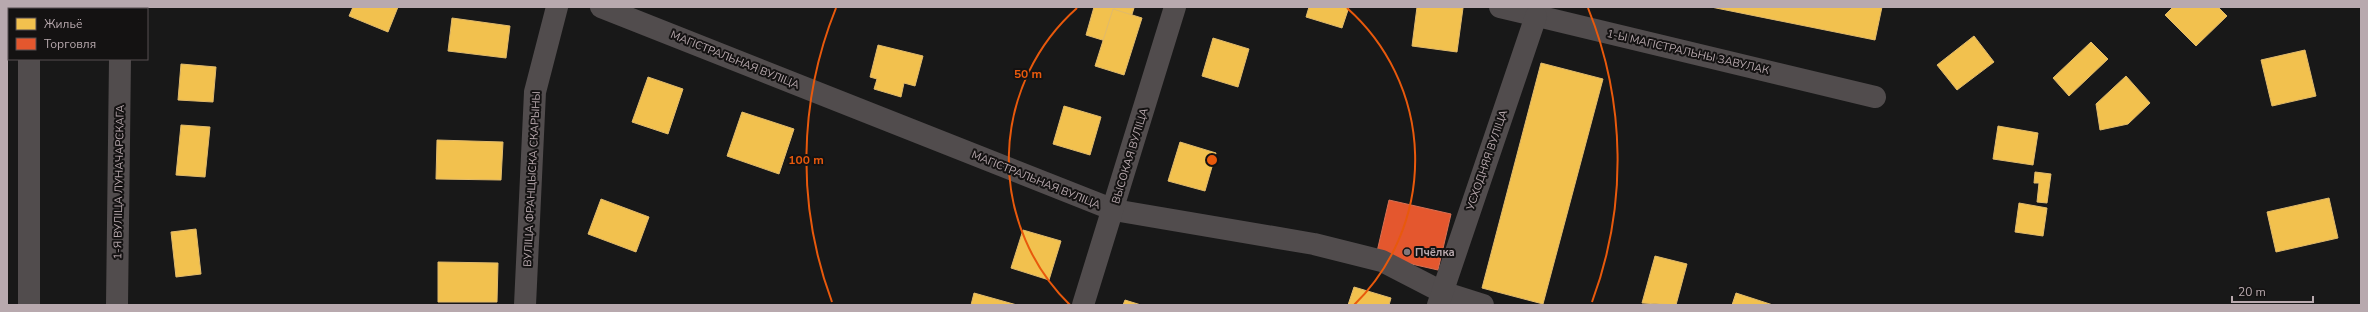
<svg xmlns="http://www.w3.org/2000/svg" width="2368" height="312" font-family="'Nunito Sans',sans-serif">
<rect width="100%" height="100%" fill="#181818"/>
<g fill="#f2c14e" stroke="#e1ba6b">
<polygon points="353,7 398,7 388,32 349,16"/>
<polygon points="1094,7 1134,8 1122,46 1086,35"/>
<polygon points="1309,7 1349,7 1342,28 1306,17"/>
<polygon points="1417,7 1463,8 1457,52 1412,46"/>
<polygon points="1711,7 1882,7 1875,40"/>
<polygon points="2173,7 2218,7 2227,16 2196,46 2165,15"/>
<polygon points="1113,9 1142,18 1124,75 1095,66"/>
<polygon points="452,18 510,26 506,58 448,51"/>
<polygon points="1974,36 1994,62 1957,90 1937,65"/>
<polygon points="1213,38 1249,49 1238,87 1202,76"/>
<polygon points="2091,42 2108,59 2069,96 2053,78"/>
<polygon points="878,45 923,56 915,86 904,83 901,97 874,89 877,79 870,77"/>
<polygon points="2305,50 2316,96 2272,106 2261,60"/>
<polygon points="1541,63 1603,79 1543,304 1482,288"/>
<polygon points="181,64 216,67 213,102 178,100"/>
<polygon points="2126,76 2150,103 2128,124 2100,130 2096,104"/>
<polygon points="648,77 683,89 668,134 632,122"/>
<polygon points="1064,106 1101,117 1090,155 1053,144"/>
<polygon points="742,112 794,129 779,174 727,156"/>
<polygon points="181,125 210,127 205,177 176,175"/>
<polygon points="1998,126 2038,133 2033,165 1993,159"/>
<polygon points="437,140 503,142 501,180 436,179"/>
<polygon points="1180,142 1216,153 1205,191 1168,181"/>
<polygon points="2035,172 2051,174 2047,203 2037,202 2039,183 2034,183"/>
<polygon points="2329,198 2338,238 2276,252 2267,212"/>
<polygon points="601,199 649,217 636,252 588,234"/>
<polygon points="2019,203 2047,208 2043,236 2015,232"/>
<polygon points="196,229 201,274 176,277 171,232"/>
<polygon points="1023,230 1061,241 1049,280 1011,268"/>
<polygon points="1655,256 1687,264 1676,305 1642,303"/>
<polygon points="438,262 498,263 497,302 438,302"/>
<polygon points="1354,287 1391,298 1389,305 1348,305"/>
<polygon points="974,293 1017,305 971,305"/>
<polygon points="1736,293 1773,305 1732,305"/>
<polygon points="1125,300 1141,305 1123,305"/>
</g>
<polygon fill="#e4572e" stroke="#d77054" points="1389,200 1451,214 1438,270 1376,256"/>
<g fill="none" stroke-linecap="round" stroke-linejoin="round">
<g stroke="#514c4d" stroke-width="22">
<polyline points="601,7 1114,210 1314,244 1382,261 1442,292 1483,305"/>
<polyline points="1500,7 1875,97"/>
<polyline points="120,9 120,7"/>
<polyline points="117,305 120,59"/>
<polyline points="525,305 535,92 557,7"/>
<polyline points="1083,305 1175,7"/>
<polyline points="1438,305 1536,16"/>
</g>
<g stroke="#514c4d" stroke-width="22">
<polyline points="29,9 29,7"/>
<polyline points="29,305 29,59"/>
</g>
</g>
<g fill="none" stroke="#e8590c" stroke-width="2">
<path d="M1070 305A203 203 0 0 1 1077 8M1347 8A203 203 0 0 1 1354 305"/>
<path d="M832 302A406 406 0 0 1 836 8M1588 8A406 406 0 0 1 1592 302"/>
</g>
<circle fill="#80767a" stroke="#141212" stroke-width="1.5" cx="1407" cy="252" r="4"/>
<g text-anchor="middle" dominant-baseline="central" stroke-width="4" stroke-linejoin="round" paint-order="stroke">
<g font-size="11" fill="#b8a9ae" stroke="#141212">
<text transform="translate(1688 52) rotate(13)">1-Ы МАГІСТРАЛЬНЫ ЗАВУЛАК</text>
<text transform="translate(735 60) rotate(22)">МАГІСТРАЛЬНАЯ ВУЛІЦА</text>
<text transform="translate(1130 156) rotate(-73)">ВЫСОКАЯ ВУЛІЦА</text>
<text transform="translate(1487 160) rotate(-71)">УСХОДНЯЯ ВУЛІЦА</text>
<text transform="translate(532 179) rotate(-87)">ВУЛІЦА ФРАНЦЫСКА СКАРЫНЫ</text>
<text transform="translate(1036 180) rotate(22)">МАГІСТРАЛЬНАЯ ВУЛІЦА</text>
<text transform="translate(119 182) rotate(-89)">1-Я ВУЛІЦА ЛУНАЧАРСКАГА</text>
</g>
<g font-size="11" font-weight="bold" fill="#b8a9ae" stroke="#141212" text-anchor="start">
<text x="1415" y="252">Пчёлка</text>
</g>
</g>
<circle cx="1212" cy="160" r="6" fill="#e8590c" stroke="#141212" stroke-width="2"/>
<g font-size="12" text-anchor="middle" font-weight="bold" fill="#e8590c" stroke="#141212" stroke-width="4" stroke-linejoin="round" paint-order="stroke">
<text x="1028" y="78">50 m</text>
<text x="806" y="164">100 m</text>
</g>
<rect width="2368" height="312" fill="none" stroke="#b8a9ae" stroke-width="16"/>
<rect x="8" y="8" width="140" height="52" fill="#141212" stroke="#564e50"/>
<rect x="16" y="18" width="20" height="12" fill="#f2c14e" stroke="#564e50"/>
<text x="44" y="28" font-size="12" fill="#b8a9ae">Жильё</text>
<rect x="16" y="38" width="20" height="12" fill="#e4572e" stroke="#564e50"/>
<text x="44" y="48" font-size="12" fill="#b8a9ae">Торговля</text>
<path d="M2232 296v6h81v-6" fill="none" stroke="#b8a9ae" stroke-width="2"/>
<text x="2238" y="296" font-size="12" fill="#b8a9ae" stroke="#141212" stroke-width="3" paint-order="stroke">20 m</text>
</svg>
